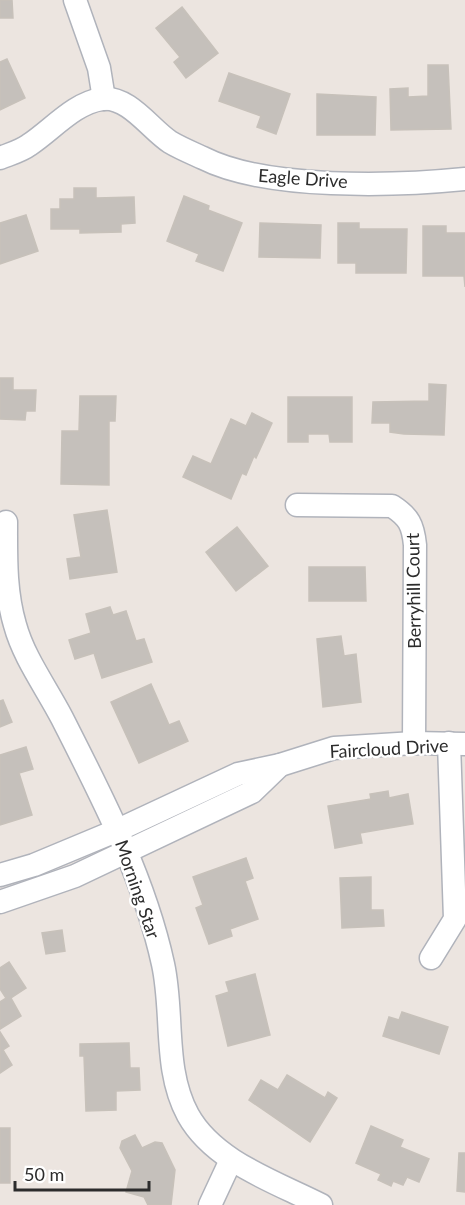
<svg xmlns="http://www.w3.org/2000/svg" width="465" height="1205" font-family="Lato,sans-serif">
<rect width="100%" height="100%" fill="#ece5e0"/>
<g fill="#c5c0bb" stroke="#c7c1ba" stroke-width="1.5">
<polygon points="0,0 12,0 13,18 0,18"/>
<polygon points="182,7 218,53 186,78 174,62 180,57 156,28"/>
<polygon points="7,59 25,98 0,110 0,62"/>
<polygon points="428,65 448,65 451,129 391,130 390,89 408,88 408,97 428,96"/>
<polygon points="229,73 290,94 276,134 257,127 261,116 219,101"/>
<polygon points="317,94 376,97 375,135 317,135"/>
<polygon points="74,188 96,188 96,198 134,197 135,223 121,224 121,232 80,233 80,229 51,229 51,209 60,209 60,199 74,199"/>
<polygon points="184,196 209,206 208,210 242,223 223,271 196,261 199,254 167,241"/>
<polygon points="26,215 38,251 0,264 0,223"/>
<polygon points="260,223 321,225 320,258 259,257"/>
<polygon points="338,223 359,223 359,229 407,229 406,273 356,273 356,263 338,263"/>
<polygon points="423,226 446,226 446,233 465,233 465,287 464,276 423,276"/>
<polygon points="0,378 13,378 13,390 36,390 35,411 26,411 25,420 0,419"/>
<polygon points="429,384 446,385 444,435 404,434 390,432 390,423 372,423 373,402 429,401"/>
<polygon points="80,396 116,396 115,421 109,421 109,485 61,484 62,431 79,431"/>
<polygon points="288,397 352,397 352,442 330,442 329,434 308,434 308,442 288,442"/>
<polygon points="252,413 272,423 256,458 254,456 246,475 242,473 231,499 183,477 193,456 211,464 231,419 246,426"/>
<polygon points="107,510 117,572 70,579 67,559 81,557 74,515"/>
<polygon points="237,527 268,566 236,591 206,552"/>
<polygon points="309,567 365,567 366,601 309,601"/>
<polygon points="110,607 113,615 126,611 136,641 144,639 152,662 102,678 94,653 75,659 69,640 91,633 86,614"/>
<polygon points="341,636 344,656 356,654 361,702 323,707 317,639"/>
<polygon points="151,684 169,725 179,721 188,741 139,763 111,702"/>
<polygon points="3,700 12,722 0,727 0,701"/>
<polygon points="26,747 33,769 19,773 32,815 0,825 0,755"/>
<polygon points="388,791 389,798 408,794 413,824 360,833 362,843 335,848 328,806 371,799 370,794"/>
<polygon points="246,858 253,878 245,881 258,919 230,929 232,936 209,944 196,908 203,905 193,877"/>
<polygon points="371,877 371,910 383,910 384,926 342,928 340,878"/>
<polygon points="62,930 65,951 46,954 42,933"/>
<polygon points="9,962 26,988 11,998 21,1016 0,1029 0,1002 6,998 0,989 0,968"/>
<polygon points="255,974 270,1035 228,1046 216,996 229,992 226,982"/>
<polygon points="402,1012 448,1027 439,1054 383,1036 389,1017 399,1020"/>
<polygon points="0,1032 9,1046 3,1050 12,1065 0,1073"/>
<polygon points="129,1043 130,1068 139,1068 140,1090 116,1091 116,1110 86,1111 84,1056 80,1056 80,1044"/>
<polygon points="287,1075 325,1098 328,1092 337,1098 310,1142 249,1100 261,1080 278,1090"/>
<polygon points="371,1126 403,1140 400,1147 429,1159 419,1182 407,1177 403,1185 393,1181 391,1186 378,1180 381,1174 356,1163"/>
<rect x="0" y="1128" width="10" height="55"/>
<polygon points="135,1135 142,1148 155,1142 162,1143 175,1170 171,1205 148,1205 144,1197 126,1192 132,1171 120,1148 122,1141"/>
<polygon points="459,1153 465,1153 465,1192 457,1191"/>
</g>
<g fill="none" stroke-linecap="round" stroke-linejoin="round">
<g stroke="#b0b3bb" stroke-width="25">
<g id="minor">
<polyline points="75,0 99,68 104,99"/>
<path d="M0 158C10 154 21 151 29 145 52 130 74 103 102 99 129 96 150 129 170 142 180 148 192 153 203 158 266 190 395 186 465 179"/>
<path d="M297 505 392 506C409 517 413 525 415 545L414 743"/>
<path d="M6 522C6 557 5 591 15 625 24 658 46 687 62 718 102 797 144 877 163 964 174 1014 163 1069 188 1115 214 1162 276 1182 321 1205"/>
<polyline points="0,875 34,865 118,830 238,774 280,765 334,748 414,743 465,744"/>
<polyline points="0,902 75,876 252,792 280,765"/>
<polyline points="431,958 455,919 449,743"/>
<polyline points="210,1205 231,1160"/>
</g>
</g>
<use href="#minor" stroke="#fff" stroke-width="22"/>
</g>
<g text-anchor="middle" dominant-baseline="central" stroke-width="5" stroke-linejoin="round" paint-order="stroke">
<g font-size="18" fill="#2c2c2c" stroke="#fff">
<text transform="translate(303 178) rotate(4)">Eagle Drive</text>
<text transform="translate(413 591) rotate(-91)">Berryhill Court</text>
<text transform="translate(389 748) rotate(-3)">Faircloud Drive</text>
<text transform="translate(138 889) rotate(71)">Morning Star</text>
</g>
</g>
<path d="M15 1181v9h134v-9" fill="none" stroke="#2c2c2c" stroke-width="3"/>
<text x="24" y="1181" font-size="18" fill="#2c2c2c" stroke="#ffffff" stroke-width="4.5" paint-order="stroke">50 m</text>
</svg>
